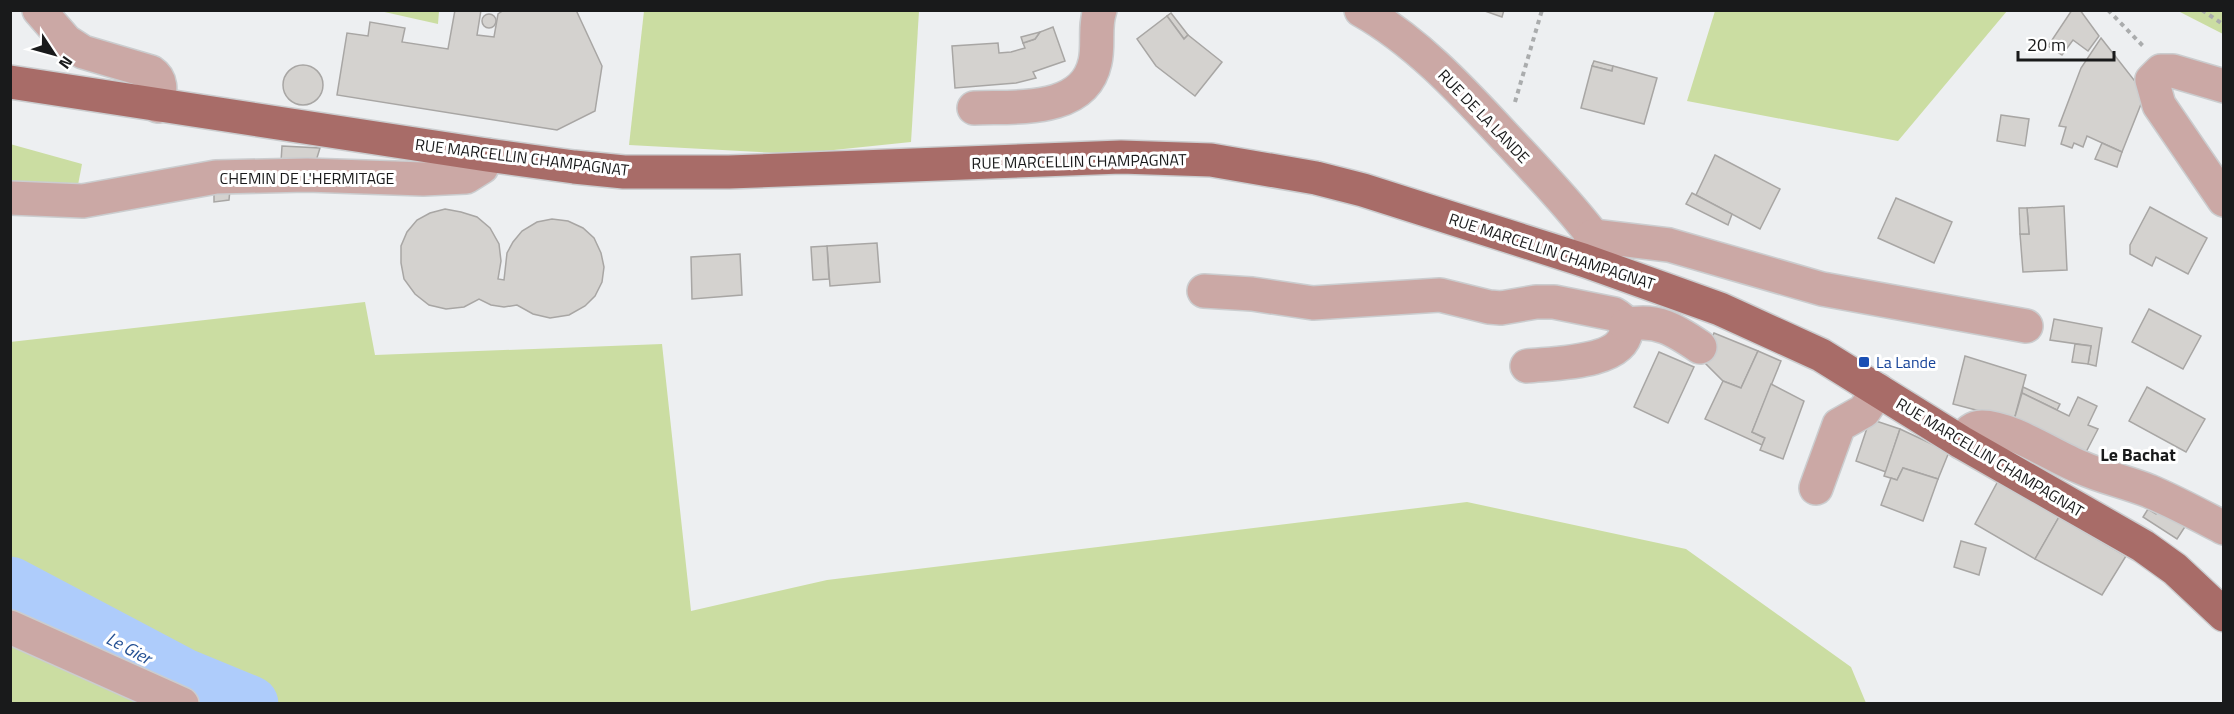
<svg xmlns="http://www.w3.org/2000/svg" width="2234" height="714" font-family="'Titillium Web',sans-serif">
<rect width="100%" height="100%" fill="#edeff1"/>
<g fill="#cbdda2">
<polygon points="380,11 439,10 439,11 438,24"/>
<polygon points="644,11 919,11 911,142 795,154 629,145"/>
<polygon points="1715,11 1715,10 2007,11 1898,141 1687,101"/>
<polygon points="2178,11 2223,11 2223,34"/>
<polygon points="10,144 82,164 78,185 11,198"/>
<polygon points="365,302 375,355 662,344 691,611 827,580 1467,502 1686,549 1851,667 1866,703 11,703 10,342"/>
</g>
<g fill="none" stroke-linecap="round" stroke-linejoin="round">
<polyline stroke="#aeccfb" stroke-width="57" points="10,585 182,676 250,704"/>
</g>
<g fill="#d4d2cf" stroke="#a8a6a4" stroke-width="1.5">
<polygon points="455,10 481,10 477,35 494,37 498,14 504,10 576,10 602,66 595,111 557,130 337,95 347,33 368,36 370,22 405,28 402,42 448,49"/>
<polygon points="1482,10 1504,10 1502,17"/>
<polygon points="2072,10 2080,10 2099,36 2088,51 2073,40 2062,55 2048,46"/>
<polygon points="1171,13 1188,35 1184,39 1167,16"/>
<circle cx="489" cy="21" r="7"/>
<polygon points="1167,16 1184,39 1188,35 1222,62 1195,96 1156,66 1137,39"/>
<polygon points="1053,27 1065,61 1033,72 1036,78 1016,83 955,88 952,46 998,43 999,53 1011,52 1025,48 1023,43 1035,39 1040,32"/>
<polygon points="1040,32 1035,39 1023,43 1021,37"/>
<polygon points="2101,38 2145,94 2122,152 2087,136 2083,147 2074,143 2072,148 2061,144 2066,127 2059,126 2081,68"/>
<polygon points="1594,61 1613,66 1612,71 1592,66"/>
<circle cx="303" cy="85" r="20"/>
<polygon points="1592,66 1612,71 1613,66 1657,78 1644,124 1581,108"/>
<polygon points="2001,115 2029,119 2025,146 1997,141"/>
<polygon points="2102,143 2122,152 2117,167 2095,159"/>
<polygon points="282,146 320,148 316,161 281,162"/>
<polygon points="1715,155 1780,189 1760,229 1696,195"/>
<polygon points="214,189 230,189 229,200 214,202"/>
<polygon points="1692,193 1732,214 1728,225 1686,204"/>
<polygon points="1896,198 1952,222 1934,263 1878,238"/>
<polygon points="2064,206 2067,270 2023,272 2020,234 2029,234 2027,208"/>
<polygon points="2150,207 2207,238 2188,274 2156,257 2152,266 2130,254 2130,245"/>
<polygon points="2019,208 2027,208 2029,234 2020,234"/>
<polygon points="445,209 461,212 477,217 490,228 499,244 501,261 498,279 504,280 507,253 513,242 522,231 537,222 552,219 568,221 583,228 594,238 601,253 604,267 602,282 595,296 585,306 569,315 550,318 533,314 517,305 504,307 491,305 479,299 464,307 446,309 429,305 415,294 404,279 401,263 401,246 407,232 417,220 430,213"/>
<polygon points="877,243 880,282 830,286 827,246"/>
<polygon points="827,246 829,279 813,280 811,247"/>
<polygon points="740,254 742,295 692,299 691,257"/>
<polygon points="2149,309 2201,336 2183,369 2132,342"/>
<polygon points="2054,319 2102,328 2096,366 2088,364 2091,346 2050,340"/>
<polygon points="1714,333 1758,351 1741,388 1723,381 1702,360"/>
<polygon points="2075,344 2091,346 2088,364 2072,362"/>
<polygon points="1758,351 1781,361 1752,432 1765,438 1762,445 1705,419 1723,381 1741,388"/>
<polygon points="1659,352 1694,367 1668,423 1634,407"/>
<polygon points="1965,356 2026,375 2014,420 1953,404"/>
<polygon points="1771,384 1804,401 1783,459 1760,450 1765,438 1752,432"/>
<polygon points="2023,387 2060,404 2057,410 2022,393"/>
<polygon points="2147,387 2205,419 2186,452 2129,421"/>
<polygon points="2022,393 2069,416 2078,397 2097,406 2088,425 2098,429 2084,456 2014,420"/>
<polygon points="1870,419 1900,429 1886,472 1856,461"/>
<polygon points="1900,429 1949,452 1938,479 1903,468 1897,480 1884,476"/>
<polygon points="1903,468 1938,479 1923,521 1881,505 1891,478 1897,480"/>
<polygon points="1998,481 2059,517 2035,559 1975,524"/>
<polygon points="2162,505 2190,519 2177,539 2143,517 2148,509 2156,514"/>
<polygon points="2059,517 2126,556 2102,595 2035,559"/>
<polygon points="1961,541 1986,548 1979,575 1954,567"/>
</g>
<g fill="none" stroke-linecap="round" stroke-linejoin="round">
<g stroke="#cbcdcf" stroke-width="36">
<g id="minor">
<path d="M39 10 66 41 83 52 151 72C163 80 160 92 158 106"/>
<path d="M1361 10C1418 42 1464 93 1508 140 1537 171 1567 202 1593 236"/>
<polyline points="2224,86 2173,71 2161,71 2152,80 2159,105 2224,200"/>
<path d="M974 108C1015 106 1084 114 1095 62 1099 45 1094 26 1100 10"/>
<polyline points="10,198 83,201 216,177 307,175 423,179 466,177 482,167 487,155"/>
<polyline points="1583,260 1593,236 1669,245 1822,289 2026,326"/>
<path d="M1204 291 1252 294 1313 303 1440 295 1489 307 1501 308 1536 302H1554L1614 314C1621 318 1628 323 1626 332 1621 364 1552 363 1527 366"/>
<path d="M1626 325C1657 318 1675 330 1700 347"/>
<path d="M1961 442C1967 435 1971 427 1982 427 2010 427 2053 456 2080 467 2102 477 2126 482 2149 491 2175 502 2199 515 2224 528"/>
<polyline points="1816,488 1839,425 1864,411 1878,390"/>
<polyline points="10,627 182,704"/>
</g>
</g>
<g stroke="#cbcdcf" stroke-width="36">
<polyline id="major" points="10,82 487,155 574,167 624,172 729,172 1121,157 1211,160 1316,178 1363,190 1583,260 1720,309 1821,355 1961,442 2143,546 2175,569 2224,615"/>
</g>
<g stroke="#aaacad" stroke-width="4" stroke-dasharray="4.5 4.5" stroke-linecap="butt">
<polyline points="2108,10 2143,46"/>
<polyline points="2202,10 2224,25"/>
<polyline points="1515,102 1542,10"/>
</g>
<use href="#minor" stroke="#cba8a5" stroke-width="33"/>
<use href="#major" stroke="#a86c68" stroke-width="33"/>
</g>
<rect fill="#1a4fb4" stroke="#fff" stroke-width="2" x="1858" y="356" width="12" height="12" rx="3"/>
<g text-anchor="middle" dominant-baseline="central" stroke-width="6" stroke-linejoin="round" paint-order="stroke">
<g font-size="16" fill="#191a1b" stroke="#fff">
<text transform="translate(1484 116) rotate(46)">RUE DE LA LANDE</text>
<text transform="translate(522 157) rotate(7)">RUE MARCELLIN CHAMPAGNAT</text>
<text transform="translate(1079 161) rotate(-1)">RUE MARCELLIN CHAMPAGNAT</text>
<text x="307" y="178">CHEMIN DE L'HERMITAGE</text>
<text transform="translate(1552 251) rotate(18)">RUE MARCELLIN CHAMPAGNAT</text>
<text transform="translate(1990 457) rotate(31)">RUE MARCELLIN CHAMPAGNAT</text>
</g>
<g font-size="16" fill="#164399" stroke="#fff" text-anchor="start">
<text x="1876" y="362">La Lande</text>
</g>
<g font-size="18" font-weight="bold" fill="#191a1b" stroke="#fff">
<text x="2138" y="454">Le Bachat</text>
</g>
<g font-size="18" font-style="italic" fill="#245093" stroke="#fff">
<text transform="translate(129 648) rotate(28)">Le Gier</text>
</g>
</g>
<rect width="2234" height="714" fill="none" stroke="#191a1b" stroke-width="24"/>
<g transform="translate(54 54) rotate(126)" stroke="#ffffff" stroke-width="4.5" paint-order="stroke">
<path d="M0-4.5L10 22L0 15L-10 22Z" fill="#191a1b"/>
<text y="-9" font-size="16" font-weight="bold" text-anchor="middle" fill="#191a1b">N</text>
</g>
<path d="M2018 51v9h96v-9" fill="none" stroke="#191a1b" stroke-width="3"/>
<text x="2027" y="51" font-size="18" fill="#191a1b" stroke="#ffffff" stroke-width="4.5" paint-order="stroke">20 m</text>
</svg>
